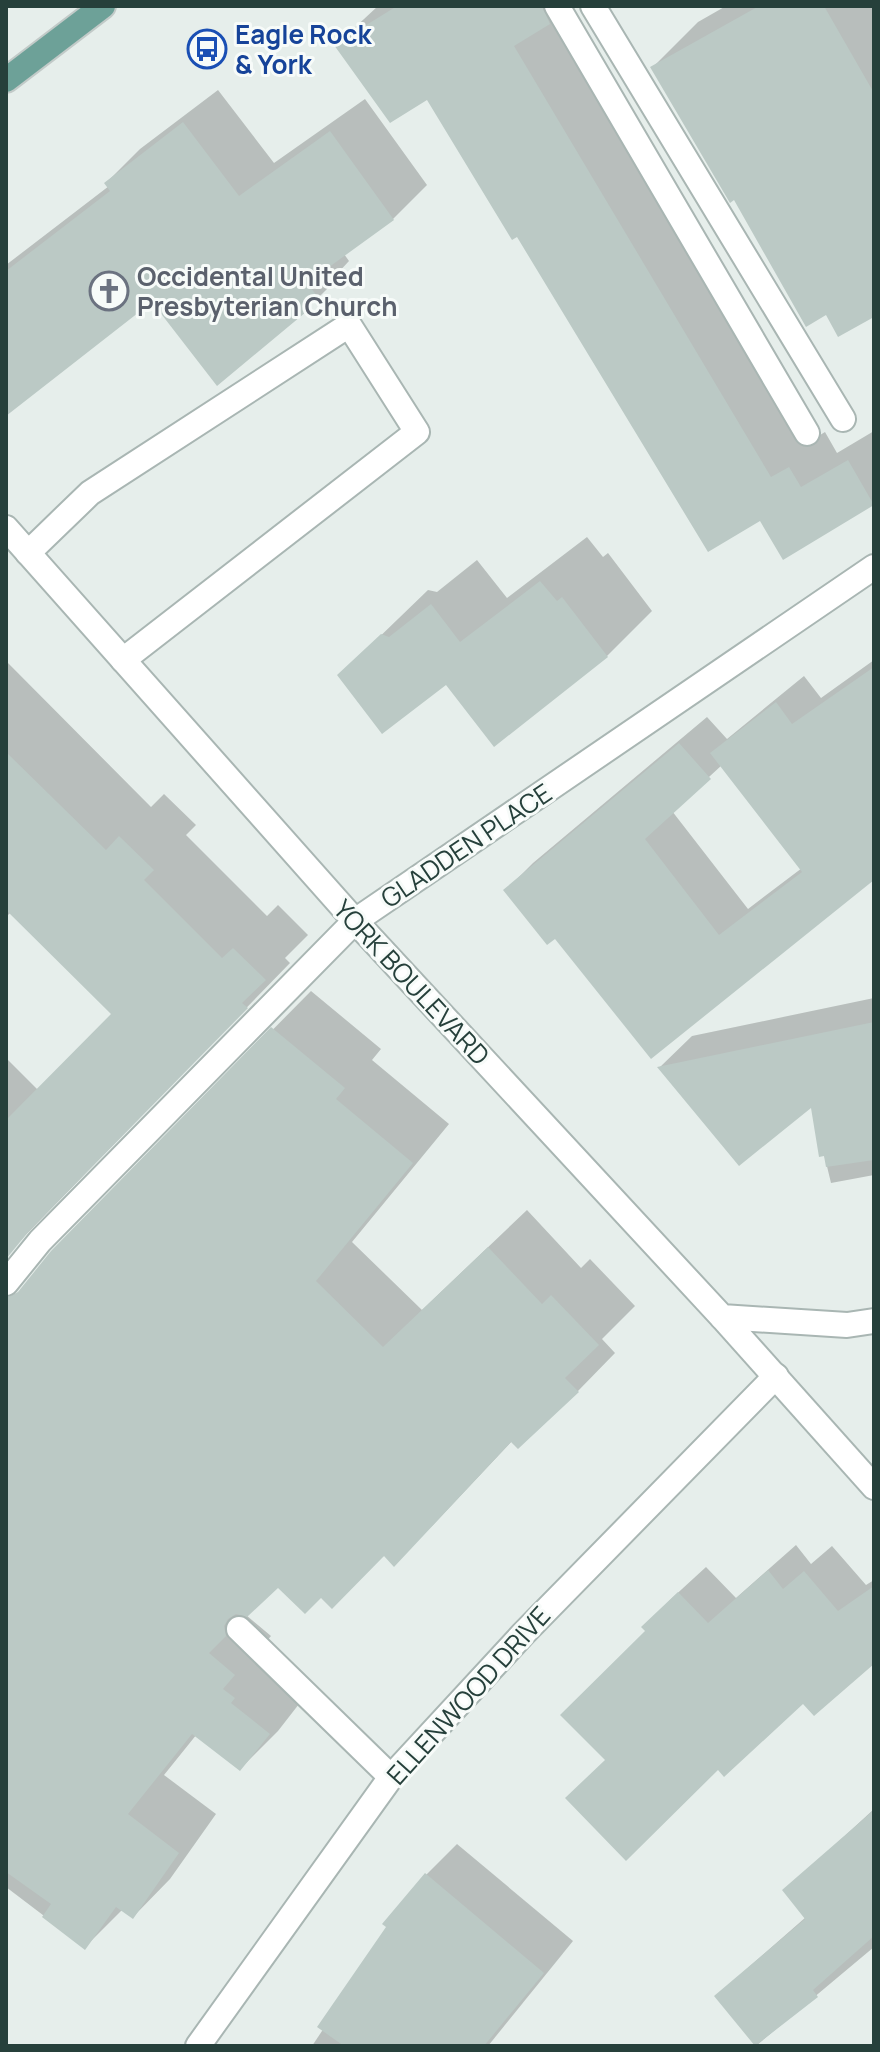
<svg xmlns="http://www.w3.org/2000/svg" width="880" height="2052" font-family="Manrope,sans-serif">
<rect width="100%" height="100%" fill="#e6eeeb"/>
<g fill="#0003" fill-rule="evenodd">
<polygon points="378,6 564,6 807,443 825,432 837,453 874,431 873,504 761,519 518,234 427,97 336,45"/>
<polygon points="726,6 874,6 874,315 827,313 734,198 653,67 698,22"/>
<polygon points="218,90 274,163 365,99 427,185 393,219 344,254 349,261 337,274 339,277 305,311 217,383 152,300 6,391 6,265 109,186 106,183 140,149"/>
<polygon points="587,537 603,557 608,553 652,611 607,656 446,682 340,675 428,590 437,592 477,560 507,598"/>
<path d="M874 660V878L651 1056 555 936 506 890 533 863 707 717 727 739 804 676 821 698ZM722 765 802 868 748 909 672 811Z"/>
<polygon points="6,661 151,807 164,794 196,825 186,835 267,916 278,905 308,935 285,958 290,963 11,1250 6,1244 6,1058 38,1090 114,1014 11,912 6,917"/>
<polygon points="311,991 381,1049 372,1060 449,1124 352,1242 422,1310 527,1210 581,1268 590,1259 635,1306 602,1339 615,1353 578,1391 513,1440 432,1526 321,1595 278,1585 246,1615 271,1636 259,1650 306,1695 278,1731 240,1769 197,1734 164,1775 216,1814 170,1879 133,1917 123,1909 85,1947 6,1887 6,1346 53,1252"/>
<polygon points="874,998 874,1175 831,1183 812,1104 660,1067 692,1036"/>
<polygon points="796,1545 811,1564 832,1546 866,1585 874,1580 874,1663 803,1701 718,1767 607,1759 647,1631 670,1600 706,1567 736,1598"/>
<polygon points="874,1809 874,1947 757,2045 716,1996 806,1917 785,1891"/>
<polygon points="457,1844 573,1941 488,2046 312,2046 426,1875"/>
</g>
<g fill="#bbc9c5">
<polygon points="397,6 542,6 550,24 514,46 771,477 789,467 801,487 848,460 874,505 783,560 760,521 708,552 517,237 512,240 427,100 390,123 334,45"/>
<polygon points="759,6 824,6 874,93 874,317 838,337 826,315 806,327 734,200 730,203 650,67"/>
<polygon points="183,122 239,196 330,131 394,220 307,283 317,296 302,307 306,312 217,386 152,302 6,416 6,271 110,191 104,183"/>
<polygon points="540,581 557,601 562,597 608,657 494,747 446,685 382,734 337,675 381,634 389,637 431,604 460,642"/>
<polygon points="874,667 874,880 651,1059 555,939 547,945 503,890 679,743 711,779 645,839 719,935 802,872 710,753 776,702 792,724"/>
<polygon points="6,752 106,850 119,836 154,870 144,880 222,958 233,948 266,980 242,1003 248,1008 29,1231 6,1259 6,1120 111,1014 6,910"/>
<polygon points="874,1022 874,1160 826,1167 824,1156 819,1157 811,1108 739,1166 657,1067"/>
<polygon points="271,1027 345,1088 336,1099 413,1163 316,1281 383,1347 488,1247 542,1304 551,1295 599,1345 565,1378 579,1392 518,1449 511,1442 394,1567 384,1556 332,1609 321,1598 305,1614 278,1588 247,1617 236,1614 228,1619 224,1626 226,1636 209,1653 235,1675 223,1689 235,1698 231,1703 270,1734 240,1771 192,1734 128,1814 179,1853 133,1919 116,1907 85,1950 42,1917 51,1904 6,1872 6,1298 18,1292 51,1251"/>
<polygon points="768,1570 783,1589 804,1571 838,1611 874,1586 874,1664 814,1716 803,1704 724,1777 718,1770 626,1861 565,1798 605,1760 560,1715 645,1631 641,1627 678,1592 708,1623"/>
<polygon points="874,1810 874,1936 813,1990 818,1997 755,2046 714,1996 805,1919 782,1890"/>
<polygon points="425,1873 544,1973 484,2046 344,2046 317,2027 386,1927 382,1924"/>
</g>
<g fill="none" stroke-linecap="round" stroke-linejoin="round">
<g stroke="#a9b6b3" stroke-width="28">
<g id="minor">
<polyline points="557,6 807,433"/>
<polyline points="593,6 843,419"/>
<polyline points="6,528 355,921 722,1317 847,1325 874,1321"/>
<polyline points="28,553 90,493 349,325 417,432 123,660"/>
<polyline points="6,1283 40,1241 355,921 874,567"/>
<polyline points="722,1317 874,1487"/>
<polyline points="239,1629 391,1777"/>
<polyline points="198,2046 391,1777 523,1634 776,1376"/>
</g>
</g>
<g stroke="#c2cac8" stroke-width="28">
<polyline id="major" points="6,80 103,6"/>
</g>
<use href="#minor" stroke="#fff" stroke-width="24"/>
<use href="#major" stroke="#6da198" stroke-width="24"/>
</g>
<defs>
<g id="bus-ring" transform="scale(2)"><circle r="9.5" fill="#f7fbf9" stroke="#1a4fb4" stroke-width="1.5"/><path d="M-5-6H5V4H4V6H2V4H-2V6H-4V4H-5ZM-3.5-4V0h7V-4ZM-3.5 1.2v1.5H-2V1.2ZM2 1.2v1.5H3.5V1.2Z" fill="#1a4fb4"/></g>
<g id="church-ring" transform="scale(2)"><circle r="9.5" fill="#f7fbf9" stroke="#6b7280" stroke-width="1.5"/><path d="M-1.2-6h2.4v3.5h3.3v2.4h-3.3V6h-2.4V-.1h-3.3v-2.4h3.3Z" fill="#6b7280"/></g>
</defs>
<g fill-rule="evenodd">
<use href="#bus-ring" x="207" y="49"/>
<use href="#church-ring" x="109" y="291"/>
</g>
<g text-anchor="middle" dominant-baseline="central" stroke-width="6" stroke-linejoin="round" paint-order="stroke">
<g font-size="26" font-weight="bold" fill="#164399" stroke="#f7fbf9" text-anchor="start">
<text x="235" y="34">Eagle Rock<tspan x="235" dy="30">&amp; York</tspan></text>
</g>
<g font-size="26" font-weight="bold" fill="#5b616d" stroke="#f7fbf9" text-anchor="start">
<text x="137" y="276">Occidental United<tspan x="137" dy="30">Presbyterian Church</tspan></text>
</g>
<g font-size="26" fill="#26403b" stroke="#f7fbf9">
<text transform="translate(466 845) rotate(-34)">GLADDEN PLACE</text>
<text transform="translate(412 982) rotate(47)">YORK BOULEVARD</text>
<text transform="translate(468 1695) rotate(-48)">ELLENWOOD DRIVE</text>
</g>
</g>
<rect width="880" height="2052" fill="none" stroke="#26403b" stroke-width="16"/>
</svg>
